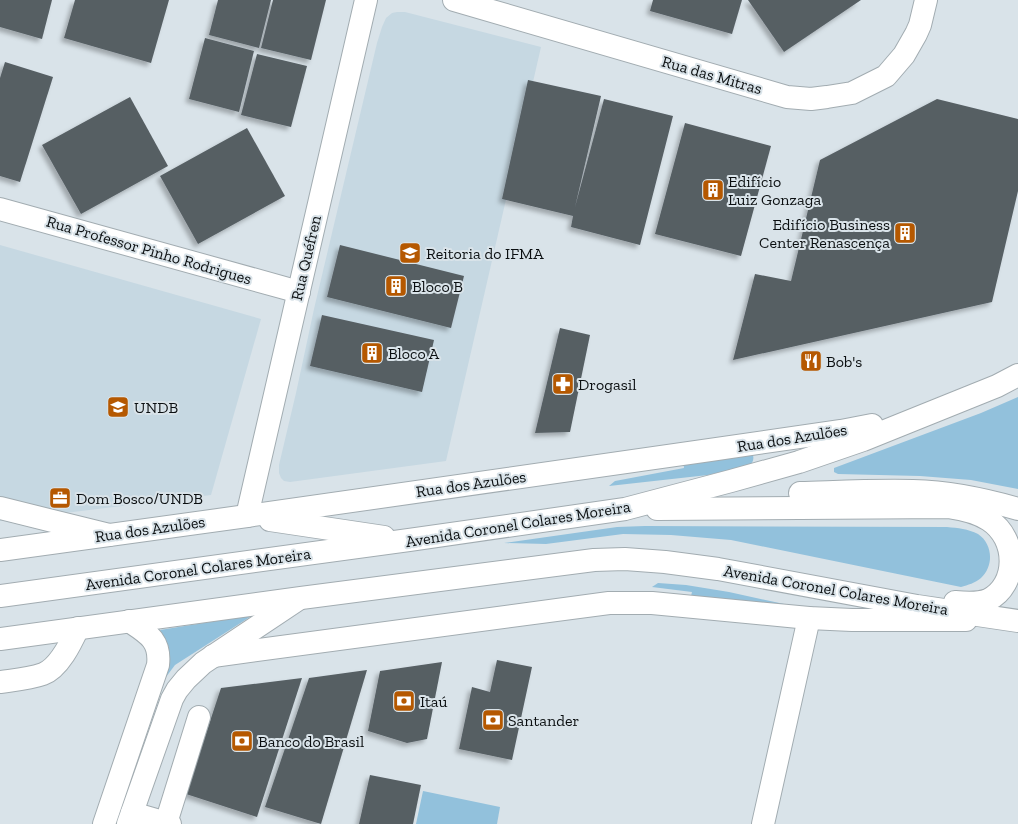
<svg xmlns="http://www.w3.org/2000/svg" width="1018" height="824" font-family="'Zilla Slab',serif">
<defs>
<filter id="shadow"><feDropShadow dx="-3.5" dy="3.5" stdDeviation="2" flood-color="#0004"/></filter>
</defs>
<rect width="100%" height="100%" fill="#d9e3e9"/>
<g fill="#c6d8e2">
<polygon points="397,12 405,12 541,47 446,461 290,482 284,481 281,478 279,473 279,465 296,393 314,309 377,43 382,27 386,18 392,13"/>
<polygon points="0,245 261,319 211,495 0,521"/>
</g>
<g fill="#92c1dc">
<polygon points="1018,397 1018,489 971,480 920,476 838,474 834,472 834,468 981,413"/>
<path d="M753 455C754 459 753 461 751 465L708 475 609 486 615 481 684 468 683 460Z"/>
<path d="M645 526 947 527C958 528 968 529 978 534 993 544 994 566 981 578 975 583 968 585 961 587L731 540 671 535 623 534 546 544 504 543 617 527Z"/>
<polygon points="658,583 686,585 729,592 784,604 783,609 690,600 692,592 652,587"/>
<polygon points="253,615 175,665 163,681 152,702 169,648 160,630"/>
<polygon points="423,791 500,807 497,824 416,824"/>
</g>
<g fill="#565f64" filter="url(#shadow)">
<polygon points="0,0 52,0 42,39 0,27"/>
<polygon points="75,0 169,0 151,63 64,38"/>
<polygon points="218,0 271,0 259,48 209,35"/>
<polygon points="273,0 326,0 311,60 261,48"/>
<polygon points="653,0 742,0 732,34 650,11"/>
<polygon points="748,0 861,0 784,52"/>
<polygon points="205,38 254,51 239,112 189,99"/>
<polygon points="257,54 307,66 291,127 241,115"/>
<polygon points="5,62 53,77 20,182 0,176 0,78"/>
<polygon points="528,80 601,96 575,207 604,99 673,116 640,245 571,227 573,216 502,199"/>
<polygon points="130,97 168,166 81,214 42,145"/>
<polygon points="937,99 1018,119 1018,191 992,302 733,360 755,274 791,281 820,160"/>
<polygon points="685,123 771,146 741,256 655,234"/>
<polygon points="247,128 285,196 198,244 160,176"/>
<polygon points="340,245 464,276 451,328 327,297"/>
<polygon points="322,315 434,340 422,392 310,366"/>
<polygon points="560,328 590,335 570,432 535,433"/>
<polygon points="497,660 532,667 512,760 459,749 472,687 490,692"/>
<polygon points="442,662 427,739 407,743 368,731 380,671"/>
<polygon points="367,670 321,824 265,807 309,678"/>
<polygon points="302,678 257,817 186,794 221,688"/>
<polygon points="370,775 421,785 413,824 359,824"/>
</g>
<g fill="none" stroke-linecap="round" stroke-linejoin="round">
<g stroke="#a2acb1" stroke-width="24">
<g id="minor">
<polyline points="454,0 787,97 811,99 827,97 852,93 886,76 904,55 916,34 920,25 926,0"/>
<polyline points="0,209 299,292"/>
<polyline points="0,508 109,535"/>
<polyline points="247,516 366,0"/>
<polyline points="213,656 609,603 652,603 809,618 852,620 966,620"/>
<path d="M0 682C14 680 29 679 43 674 59 668 71 643 78 628"/>
<polyline points="132,813 170,824"/>
<polyline points="166,823 199,717"/>
<polyline points="763,824 809,618"/>
</g>
</g>
<g stroke="#a2acb1" stroke-width="24">
<g id="major">
<path d="M800 493C837 492 875 490 913 491 948 492 984 499 1018 509"/>
<path d="M657 509 949 507C963 509 977 512 989 520 1018 539 1018 585 988 600 978 604 965 603 955 602"/>
<polyline points="270,520 384,537"/>
<polyline points="0,550 247,516 710,450 841,431 872,425"/>
<polyline points="0,596 409,540 625,509 731,481 799,462 863,440 997,386 1018,375"/>
<polyline points="0,639 301,598 594,560 625,559 665,562 718,569 917,606 1018,621"/>
<path d="M104 824 158 665C161 640 147 633 129 621"/>
<polyline points="128,824 172,699 177,690 186,679 203,663 297,600"/>
</g>
</g>
<use href="#minor" stroke="#fff" stroke-width="22"/>
<use href="#major" stroke="#fff" stroke-width="22"/>
</g>
<defs>
<g id="building-square" transform="scale(1.15)"><rect x="-9" y="-9" width="18" height="18" rx="4" fill="#b55800" stroke="#d9e3e9"/><path d="M-4-6H4V6H1V3H-1V6H-4ZM-2.5-4.3h1.7v1.8h-1.7ZM.8-4.3h1.7v1.8H.8ZM-2.5-1h1.7V.8h-1.7ZM.8-1h1.7V.8H.8Z" fill="#fff"/></g>
<g id="university-square" transform="scale(1.15)"><rect x="-9" y="-9" width="18" height="18" rx="4" fill="#b55800" stroke="#d9e3e9"/><path d="M0-5L7-2L0 1L-7-2ZM-4 1L0 2.5L4 1V4Q0 6-4 4Z" fill="#fff"/></g>
<g id="restaurant-square" transform="scale(1.15)"><rect x="-9" y="-9" width="18" height="18" rx="4" fill="#b55800" stroke="#d9e3e9"/><path d="M-5-6h1v4h1v-4h1v4h1v-4h1v5L-1.5 .5V6h-2V.5L-5-1ZM5-6V6H3V1.5H1.5Q1.5-4 5-6Z" fill="#fff"/></g>
<g id="pharmacy-square" transform="scale(1.15)"><rect x="-9" y="-9" width="18" height="18" rx="4" fill="#b55800" stroke="#d9e3e9"/><path d="M-2-6h4v4h4v4h-4v4h-4v-4h-4v-4h4Z" fill="#fff"/></g>
<g id="office-square" transform="scale(1.15)"><rect x="-9" y="-9" width="18" height="18" rx="4" fill="#b55800" stroke="#d9e3e9"/><path d="M-6-3h4V-5.5h4V-3h4V5H-6ZM-1-4.5V-3h2v-1.5ZM-6 0V1H6V0Z" fill="#fff"/></g>
<g id="bank-square" transform="scale(1.15)"><rect x="-9" y="-9" width="18" height="18" rx="4" fill="#b55800" stroke="#d9e3e9"/><path d="M-6-4H6V4H-6ZM0-2.3a2.3 2.3 0 1 0 0 4.6a2.3 2.3 0 1 0 0-4.6Z" fill="#fff"/></g>
</defs>
<g fill-rule="evenodd">
<use href="#building-square" x="713" y="190"/>
<use href="#building-square" x="905" y="233"/>
<use href="#university-square" x="410" y="253"/>
<use href="#building-square" x="396" y="286"/>
<use href="#building-square" x="372" y="353"/>
<use href="#restaurant-square" x="811" y="361"/>
<use href="#pharmacy-square" x="563" y="384"/>
<use href="#university-square" x="118" y="407"/>
<use href="#office-square" x="60" y="498"/>
<use href="#bank-square" x="404" y="701"/>
<use href="#bank-square" x="493" y="720"/>
<use href="#bank-square" x="242" y="741"/>
</g>
<g text-anchor="middle" dominant-baseline="central" stroke-width="4" stroke-linejoin="round" paint-order="stroke">
<g font-size="16" fill="#0b0f11" stroke="#d9e3e9">
<text transform="translate(712 75) rotate(16)">Rua das Mitras</text>
<text transform="translate(149 250) rotate(16)">Rua Professor Pinho Rodrigues</text>
<text transform="translate(306 258) rotate(-77)">Rua Quéfren</text>
<text transform="translate(792 438) rotate(-9)">Rua dos Azulões</text>
<text transform="translate(471 484) rotate(-8)">Rua dos Azulões</text>
<text transform="translate(518 524) rotate(-9)">Avenida Coronel Colares Moreira</text>
<text transform="translate(150 529) rotate(-8)">Rua dos Azulões</text>
<text transform="translate(198 569) rotate(-8)">Avenida Coronel Colares Moreira</text>
<text transform="translate(836 590) rotate(10)">Avenida Coronel Colares Moreira</text>
</g>
<g font-size="16" fill="#0b0f11" stroke="#d9e3e9" text-anchor="start">
<text x="728" y="181">Edifício<tspan x="728" dy="18">Luiz Gonzaga</tspan></text>
<text x="890" y="224" text-anchor="end">Edifício Business<tspan x="890" dy="18">Center Renascença</tspan></text>
<text x="426" y="253">Reitoria do IFMA</text>
<text x="412" y="286">Bloco B</text>
<text x="388" y="353">Bloco A</text>
<text x="826" y="361">Bob's</text>
<text x="578" y="384">Drogasil</text>
<text x="134" y="407">UNDB</text>
<text x="76" y="498">Dom Bosco/UNDB</text>
<text x="420" y="701">Itaú</text>
<text x="508" y="720">Santander</text>
<text x="258" y="741">Banco do Brasil</text>
</g>
</g>
</svg>
